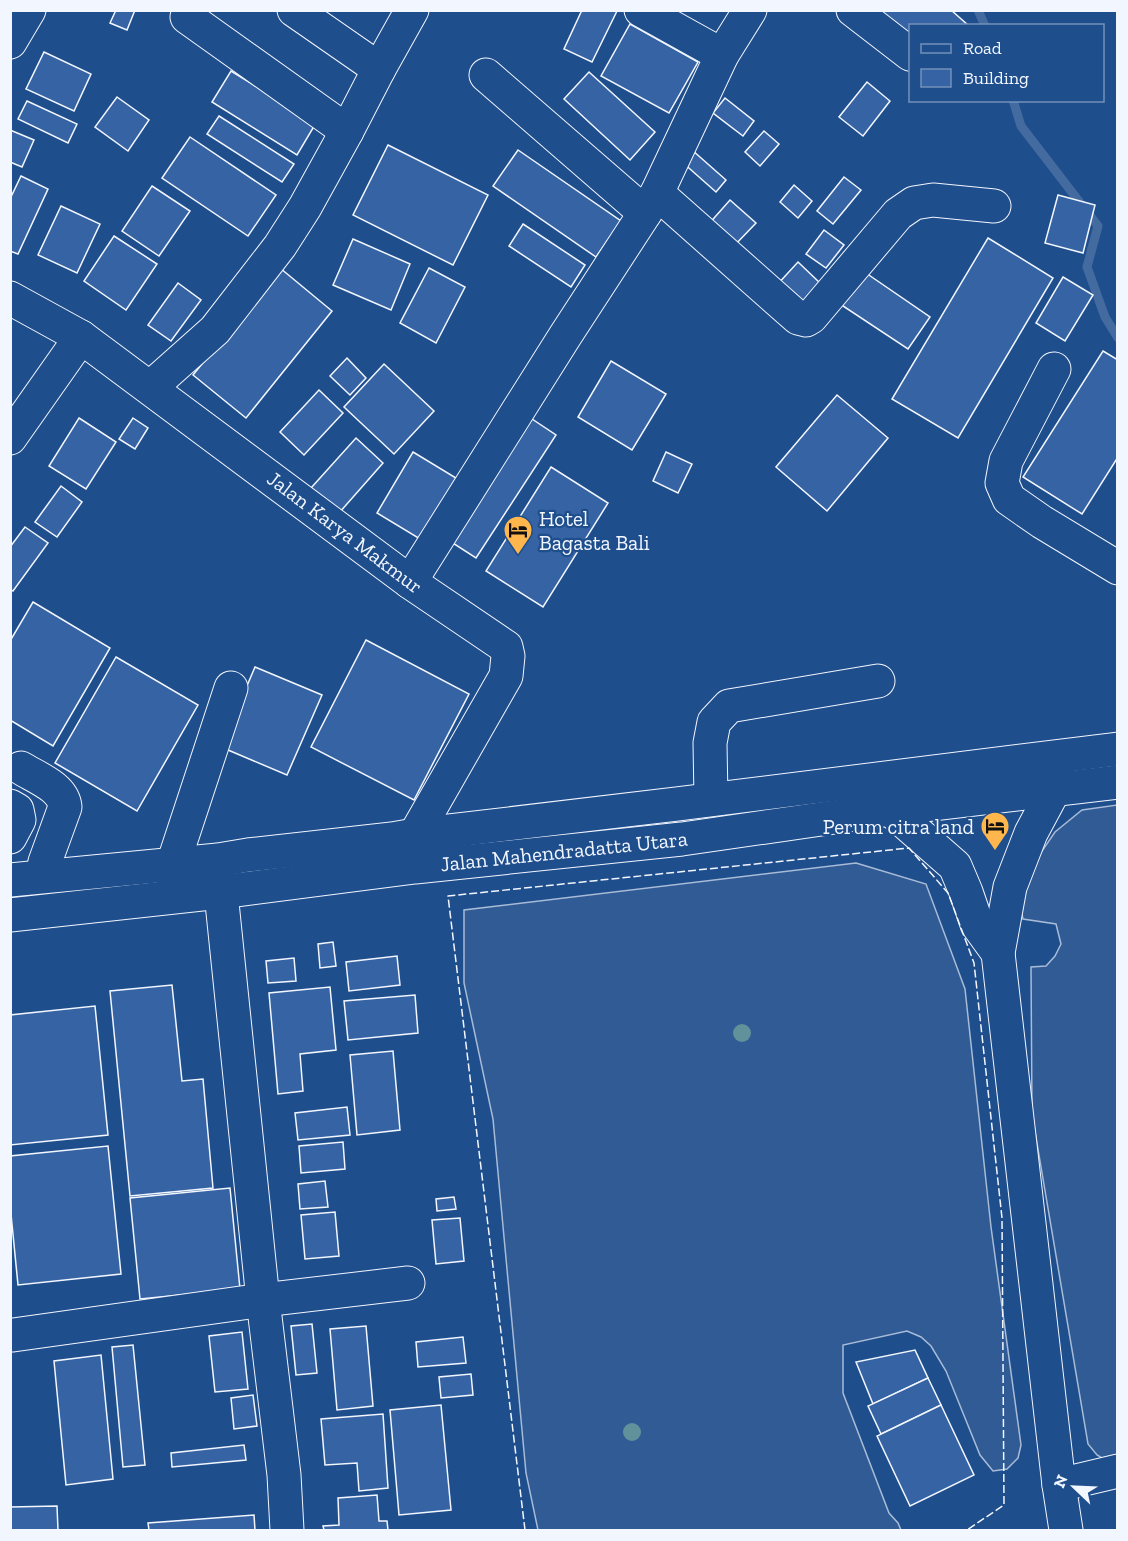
<svg xmlns="http://www.w3.org/2000/svg" width="1128" height="1541" font-family="'Zilla Slab',serif">
<rect width="100%" height="100%" fill="#1f4e8c"/>
<g fill="#305b95" stroke="#a8bbd7" stroke-width="1.5">
<polygon points="1117,805 1117,1467 1097,1455 1088,1444 1032,1114 1031,967 1046,966 1055,956 1061,944 1056,924 1023,919 1020,905 1031,867 1055,832 1082,810"/>
<polygon points="856,863 926,884 965,989 991,1227 1021,1445 1018,1458 1007,1469 993,1471 980,1455 946,1371 931,1346 921,1337 907,1331 843,1345 843,1393 889,1513 898,1523 901,1530 538,1530 526,1473 493,1119 464,983 464,910"/>
</g>
<g fill="none" stroke-linecap="round" stroke-linejoin="round">
<g stroke="#446ba0" stroke-width="9">
<polyline points="978,10 985,26"/>
<polyline points="1013,100 1021,126 1098,226 1087,267 1105,317 1118,338"/>
</g>
</g>
<g fill="#3563a3" stroke="#f2f6ff" stroke-width="1.5">
<polygon points="116,10 135,10 127,30 110,23"/>
<polygon points="582,10 617,11 592,62 564,49"/>
<polygon points="875,10 951,10 969,26 910,26 910,40"/>
<polygon points="630,24 698,62 669,113 601,76"/>
<polygon points="44,52 91,74 74,111 26,89"/>
<polygon points="231,71 316,123 297,155 212,102"/>
<polygon points="589,72 655,132 630,160 564,99"/>
<polygon points="867,82 890,101 863,136 839,117"/>
<polygon points="117,97 149,120 128,151 95,127"/>
<polygon points="725,98 754,121 743,136 713,113"/>
<polygon points="27,101 77,124 68,143 18,119"/>
<polygon points="219,116 294,164 282,182 207,134"/>
<polygon points="10,130 34,140 22,167 10,162"/>
<polygon points="764,131 779,144 760,166 745,152"/>
<polygon points="190,137 276,195 248,236 162,178"/>
<polygon points="388,145 488,195 453,265 353,215"/>
<polygon points="518,150 621,221 596,257 493,186"/>
<polygon points="692,150 726,180 716,192 681,161"/>
<polygon points="21,176 48,189 18,254 10,251 10,199"/>
<polygon points="844,177 861,190 833,224 817,211"/>
<polygon points="794,185 812,201 798,218 780,202"/>
<polygon points="152,186 190,211 159,256 122,231"/>
<polygon points="1058,195 1095,205 1083,253 1045,243"/>
<polygon points="730,200 756,223 732,248 707,226"/>
<polygon points="61,206 100,224 77,273 38,255"/>
<polygon points="523,224 585,265 571,287 509,246"/>
<polygon points="824,230 844,245 826,268 806,254"/>
<polygon points="114,236 157,264 126,310 84,281"/>
<polygon points="988,238 1053,278 958,438 892,399"/>
<polygon points="353,239 410,264 391,310 333,285"/>
<polygon points="798,262 820,283 798,307 776,286"/>
<polygon points="280,268 332,311 246,418 193,375"/>
<polygon points="429,268 465,287 436,343 400,323"/>
<polygon points="863,271 930,317 908,349 840,304"/>
<polygon points="1063,277 1093,295 1065,341 1036,323"/>
<polygon points="178,283 201,300 171,341 148,325"/>
<polygon points="1103,351 1118,360 1118,457 1082,514 1023,477"/>
<polygon points="347,358 366,378 350,395 330,376"/>
<polygon points="611,361 666,394 632,450 578,417"/>
<polygon points="384,364 434,411 394,454 344,407"/>
<polygon points="319,390 343,413 304,455 280,432"/>
<polygon points="837,395 888,438 827,511 776,467"/>
<polygon points="526,415 556,435 476,558 445,538"/>
<polygon points="79,418 116,442 86,489 49,466"/>
<polygon points="133,418 148,428 135,449 119,439"/>
<polygon points="356,438 383,463 339,513 311,488"/>
<polygon points="413,452 456,478 420,539 377,513"/>
<polygon points="666,452 692,464 678,493 653,481"/>
<polygon points="551,467 608,503 543,607 486,571"/>
<polygon points="61,486 82,502 57,537 35,522"/>
<polygon points="25,527 48,543 13,591 10,589 10,547"/>
<polygon points="33,602 110,648 53,746 10,720 10,641"/>
<polygon points="366,640 469,694 414,800 311,747"/>
<polygon points="116,657 198,705 137,811 55,763"/>
<polygon points="255,667 322,695 287,775 221,747"/>
<polygon points="333,942 336,966 320,968 318,944"/>
<polygon points="397,956 400,985 349,991 346,962"/>
<polygon points="294,958 296,981 268,983 266,961"/>
<polygon points="172,985 182,1081 203,1079 213,1188 130,1196 110,991"/>
<polygon points="330,987 336,1050 300,1054 303,1091 278,1094 269,993"/>
<polygon points="415,995 418,1033 348,1040 344,1001"/>
<polygon points="95,1006 108,1135 10,1145 10,1015"/>
<polygon points="393,1051 400,1130 357,1135 350,1055"/>
<polygon points="347,1107 350,1135 298,1140 295,1113"/>
<polygon points="343,1142 345,1169 301,1173 299,1146"/>
<polygon points="108,1146 121,1274 18,1285 10,1204 10,1156"/>
<polygon points="325,1181 328,1207 300,1209 298,1184"/>
<polygon points="230,1188 240,1289 140,1299 130,1198"/>
<polygon points="454,1197 456,1209 437,1211 436,1199"/>
<polygon points="335,1212 339,1256 305,1259 301,1215"/>
<polygon points="460,1218 464,1261 436,1264 432,1220"/>
<polygon points="312,1324 317,1373 296,1375 291,1326"/>
<polygon points="366,1326 373,1406 337,1410 330,1329"/>
<polygon points="242,1332 248,1389 215,1392 209,1336"/>
<polygon points="463,1337 466,1363 418,1367 416,1342"/>
<polygon points="133,1345 145,1465 123,1467 112,1347"/>
<polygon points="915,1350 928,1378 873,1404 856,1362"/>
<polygon points="101,1355 113,1479 66,1485 54,1361"/>
<polygon points="471,1374 473,1395 441,1398 439,1377"/>
<polygon points="928,1378 941,1405 881,1434 868,1406"/>
<polygon points="253,1395 257,1426 234,1429 231,1398"/>
<polygon points="441,1405 451,1510 399,1515 390,1410"/>
<polygon points="941,1405 974,1475 910,1506 877,1436"/>
<polygon points="383,1414 388,1488 359,1491 357,1463 325,1465 321,1419"/>
<polygon points="244,1445 246,1460 172,1467 171,1453"/>
<polygon points="377,1495 379,1521 387,1521 388,1530 324,1530 323,1526 339,1525 338,1498"/>
<polygon points="57,1506 58,1530 10,1530 10,1507"/>
<polygon points="254,1515 255,1530 149,1530 148,1523"/>
</g>
<g fill="none" stroke-linecap="round" stroke-linejoin="round">
<g stroke="#f2f6ff" stroke-width="35">
<g id="minor">
<polyline points="294,10 379,69"/>
<polyline points="641,10 722,55"/>
<polyline points="853,10 910,54"/>
<polyline points="187,17 347,131"/>
<polyline points="10,42 29,10"/>
<polyline points="486,75 645,213"/>
<polyline points="657,193 798,318 806,320 811,317 898,214 914,203 933,200 994,206"/>
<polyline points="10,298 81,337 410,582 506,647 508,656 506,676 415,835"/>
<polyline points="1054,369 1006,461 1002,483 1009,499 1042,522 1118,568"/>
<polyline points="151,387 215,330 280,246 305,207 347,131 379,69 412,10"/>
<polyline points="10,438 81,337"/>
<polyline points="410,582 565,336 645,213 657,193 722,55 750,10"/>
<polyline points="1057,765 1054,790 1031,833 1010,887 998,953 1059,1485 1066,1530"/>
<path d="M21 768C37 778 63 787 65 807L45 862 42 876"/>
<polyline points="885,788 890,809 955,866 966,892 977,924 998,953"/>
<polyline points="711,799 710,743 714,722 729,706 878,681"/>
<polyline points="10,806 17,810 19,820 10,837"/>
<polyline points="218,864 263,1300 284,1475 287,1530"/>
<polyline points="174,892 173,864 231,688"/>
<polyline points="13,1335 263,1300 408,1283"/>
<polyline points="1059,1485 1118,1471"/>
</g>
</g>
<g stroke="#f2f6ff" stroke-width="35">
<g id="highway">
<polyline points="10,880 218,860 248,855 392,839 415,835 677,804 1118,749"/>
<polyline points="10,915 220,892 415,867 682,839 890,809 1118,782"/>
</g>
</g>
<use href="#minor" stroke="#1f4e8c" stroke-width="33"/>
<use href="#highway" stroke="#1f4e8c" stroke-width="33"/>
<polyline stroke="#f2f6ff" stroke-width="1.5" stroke-dasharray="8 3" stroke-linecap="butt" points="525,1530 448,896 909,848 948,893 974,963 1002,1218 1004,1505 967,1530"/>
</g>
<g fill="#61919a">
<circle cx="742" cy="1033" r="9"/>
<circle cx="632" cy="1432" r="9"/>
</g>
<defs>
<g id="hotel-pin" transform="scale(1.5)"><path d="M0 17L-7.5 6A9.5 9.5 0 1 1 7.5 6Z" fill="#ffb74d" stroke="#1f4e8c"/><path d="M-6-4.5h1.5V1H6V5H4.5V3h-9V5H-6ZM-4 0a1.8 1.8 0 1 1 3.6 0ZM.5 0V-2.5h3Q6-2.5 6 0Z" fill="#111"/></g>
</defs>
<g fill-rule="evenodd">
<use href="#hotel-pin" x="518" y="530"/>
<use href="#hotel-pin" x="995" y="826"/>
</g>
<g text-anchor="middle" dominant-baseline="central" stroke-width="4.5" stroke-linejoin="round" paint-order="stroke">
<g font-size="21" fill="#f2f6ff" stroke="#1f4e8c" text-anchor="start">
<text x="539" y="518">Hotel<tspan x="539" dy="24">Bagasta Bali</tspan></text>
<text x="974" y="826" text-anchor="end">Perum citra land</text>
</g>
<g font-size="21" fill="#f2f6ff" stroke="#1f4e8c">
<text transform="translate(345 532) rotate(37)">Jalan Karya Makmur</text>
<text transform="translate(564 851) rotate(-6)">Jalan Mahendradatta Utara</text>
</g>
</g>
<rect width="1128" height="1541" fill="none" stroke="#f2f6ff" stroke-width="24"/>
<rect x="909" y="24" width="195" height="78" fill="#1f4e8c" stroke="#7391ba" stroke-width="1.5"/>
<rect x="921" y="44" width="30" height="9" fill="#1f4e8c" stroke="#7391ba" stroke-width="1.5"/>
<text x="963" y="54" font-size="18" fill="#f2f6ff">Road</text>
<rect x="921" y="69" width="30" height="18" fill="#3563a3" stroke="#7391ba" stroke-width="1.5"/>
<text x="963" y="84" font-size="18" fill="#f2f6ff">Building</text>
<g transform="translate(1074 1487) rotate(293)" stroke="#1f4e8c" stroke-width="4.5" paint-order="stroke">
<path d="M0-4.5L10 22L0 15L-10 22Z" fill="#f2f6ff"/>
<text y="-9" font-size="16" font-weight="bold" text-anchor="middle" fill="#f2f6ff">N</text>
</g>
</svg>
